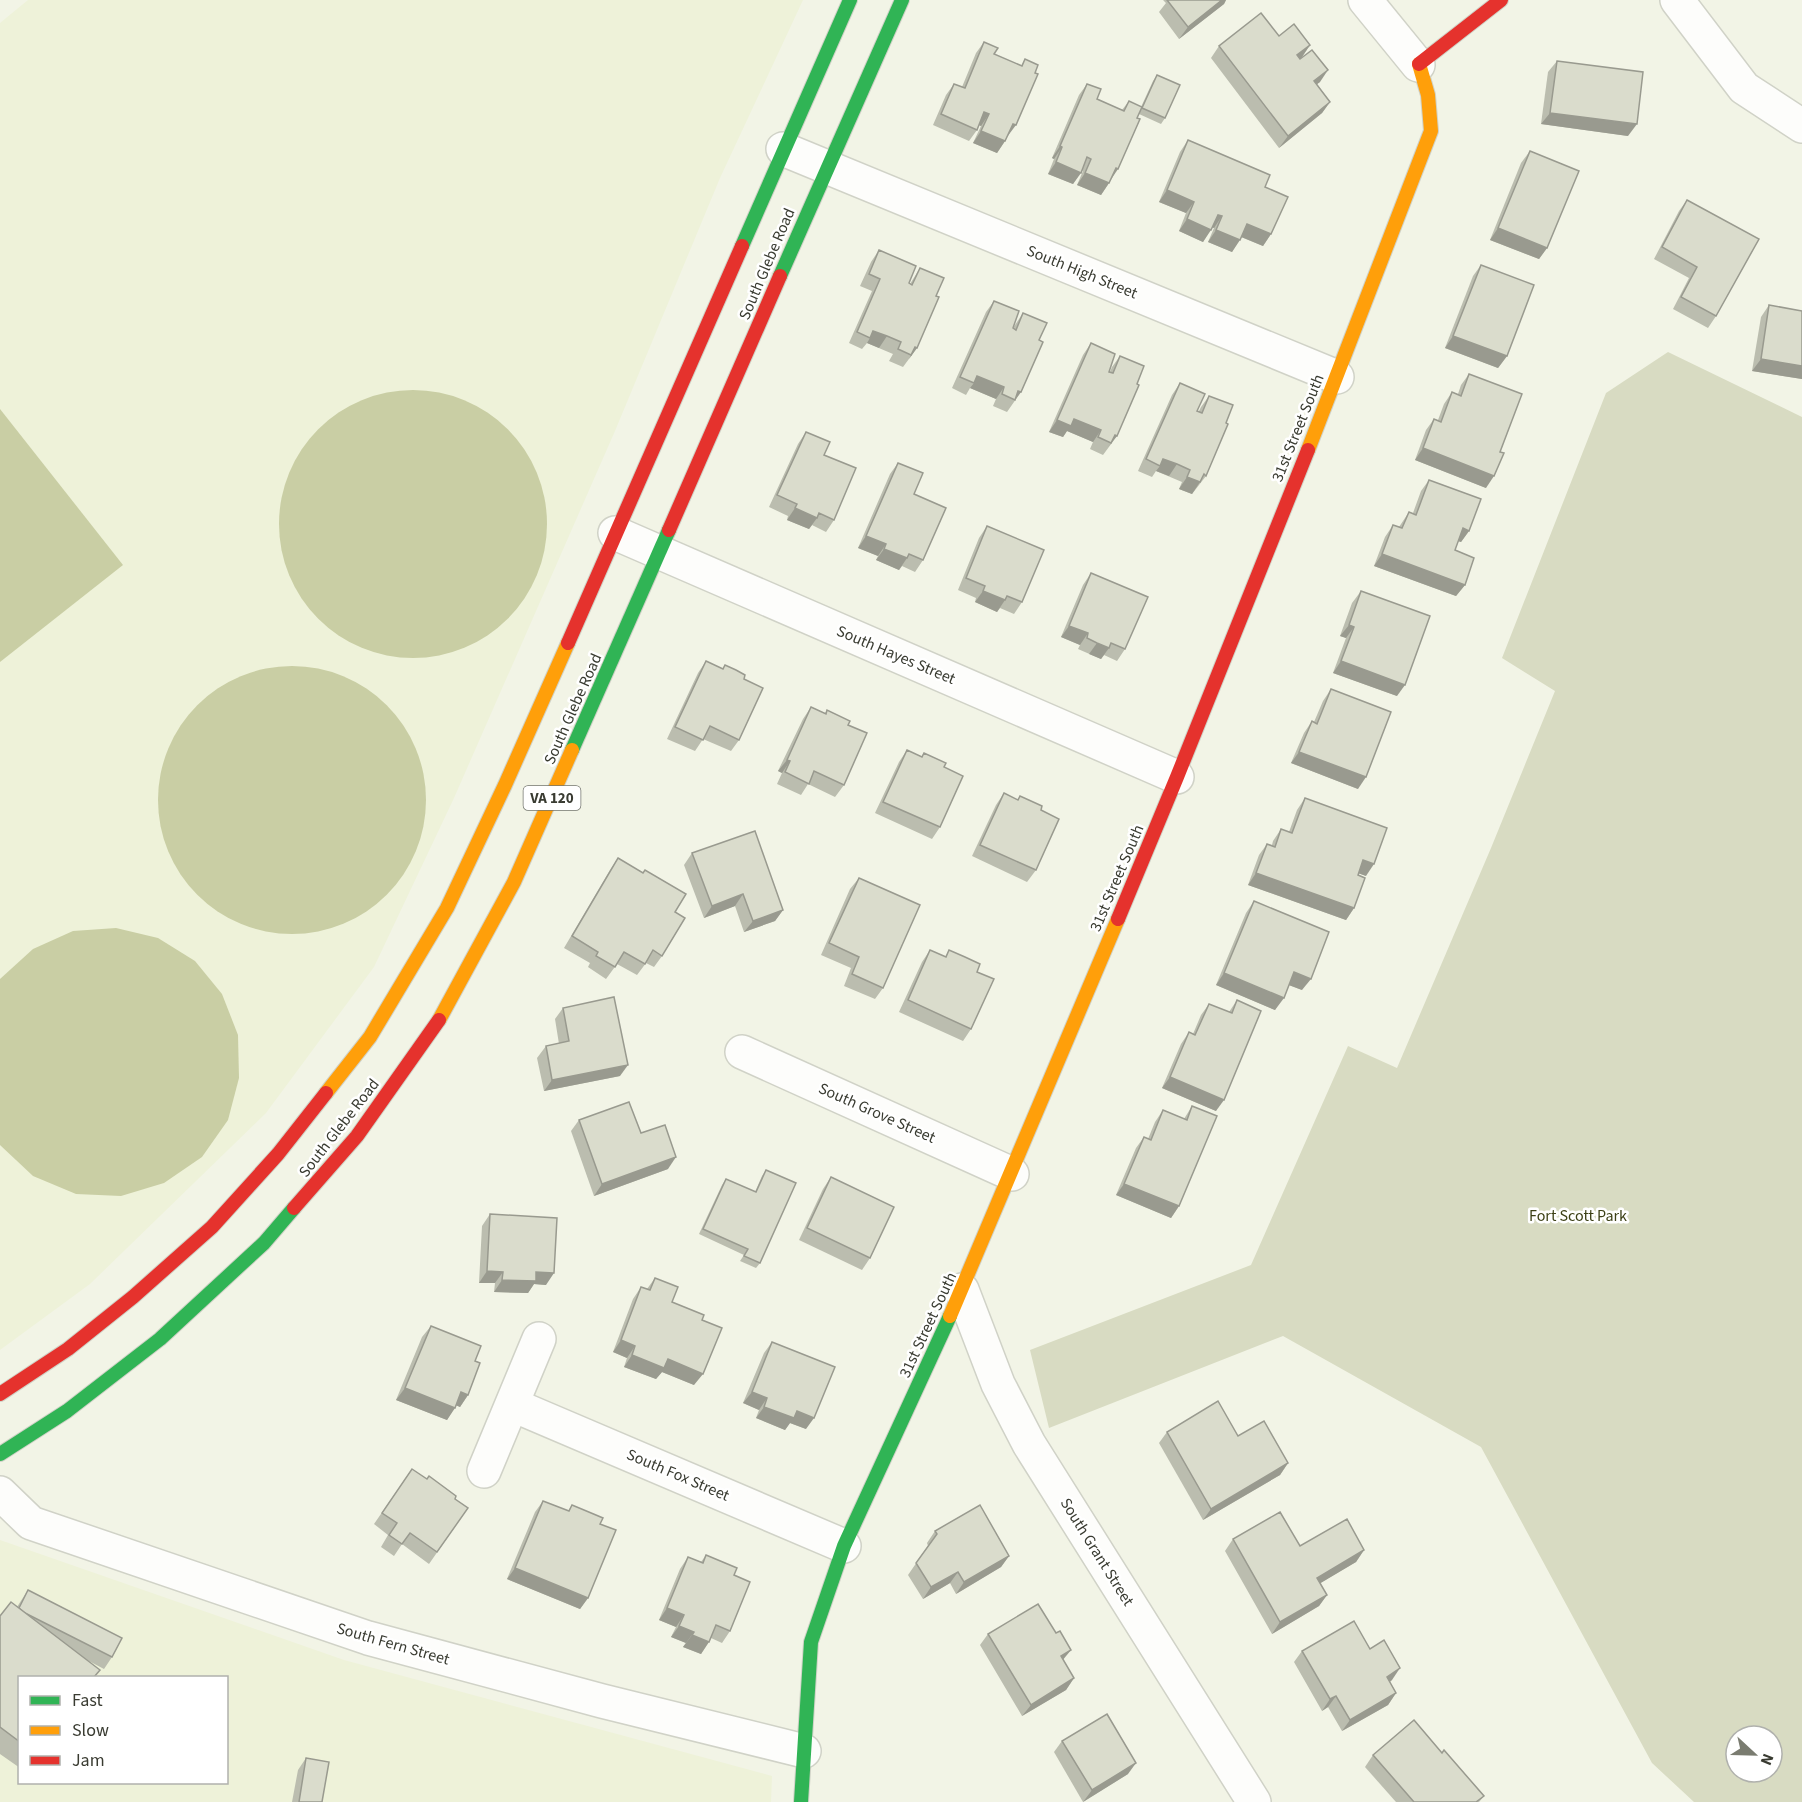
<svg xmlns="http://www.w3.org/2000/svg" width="1802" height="1802" font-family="'Source Sans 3',sans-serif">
<rect width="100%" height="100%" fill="#f2f4e6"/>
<g fill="#eef2d9" fill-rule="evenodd">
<polygon points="28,0 803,0 720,178 615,431 454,798 374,967 266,1113 90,1284 0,1350 0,23"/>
<path d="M0 1540 344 1660 772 1776 771 1802H0ZM20 1678H226V1782H20Z"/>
</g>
<path fill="#d8dbc2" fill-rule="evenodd" d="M1668 352 1802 417V1802H1694L1652 1763 1481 1447 1283 1336 1049 1428 1030 1350 1251 1265 1348 1046 1397 1068 1491 848 1555 691 1502 658 1606 393ZM1736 1736H1772V1772H1736Z"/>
<g fill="#c9cea4">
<circle cx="413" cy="524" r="134"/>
<polygon points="0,409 123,565 0,662"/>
<circle cx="292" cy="800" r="134"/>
<polygon points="116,928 158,938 195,961 222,994 238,1035 239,1078 228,1120 202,1157 164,1183 121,1196 76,1194 33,1176 0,1145 0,979 33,949 73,931"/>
</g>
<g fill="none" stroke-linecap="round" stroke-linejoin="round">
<g stroke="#d0d2c7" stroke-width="36">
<g id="street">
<polyline points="1365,0 1418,65"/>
<polyline points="1677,0 1744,88 1802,126"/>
<polyline points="783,149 1337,377"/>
<polyline points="615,533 1177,777"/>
<polyline points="742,1052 1012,1174"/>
<polyline points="962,1290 998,1384 1029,1444 1254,1802"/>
<polyline points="513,1405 844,1546"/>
<polyline points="484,1471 539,1339"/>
<polyline points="0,1493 31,1523 368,1638 602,1701 804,1751"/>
</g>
</g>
<g stroke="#d0d2c7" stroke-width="16">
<g id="fast">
<polyline points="742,246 850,0"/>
<polyline points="780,276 902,0"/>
<polyline points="572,750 669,530"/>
<polyline points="0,1454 67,1411 160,1339 264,1243 294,1208"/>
<polyline points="801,1802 811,1642 844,1546 950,1316"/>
</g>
</g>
<g stroke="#d0d2c7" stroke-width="16">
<g id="slow">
<polyline points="1308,450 1431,131 1428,95 1419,64"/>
<polyline points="439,1020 514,882 572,750"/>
<polyline points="326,1093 370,1037 447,908 505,785 568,643"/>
<polyline points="950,1316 1118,919"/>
</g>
</g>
<g stroke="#d0d2c7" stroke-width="16">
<g id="jam">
<polyline points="1419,64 1501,0"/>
<polyline points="669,530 780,276"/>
<polyline points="568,643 742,246"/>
<polyline points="1118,919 1177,777 1308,450"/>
<polyline points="294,1208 357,1136 439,1020"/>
<polyline points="0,1394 68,1349 133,1297 212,1227 278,1154 326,1093"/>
</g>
</g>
<use href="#street" stroke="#fdfdfb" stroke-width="33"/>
<use href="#fast" stroke="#30b455" stroke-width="14"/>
<use href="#slow" stroke="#ff9f0a" stroke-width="14"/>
<use href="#jam" stroke="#e5322d" stroke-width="14"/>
</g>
<g fill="#bbbdaf">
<polygon points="1163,0 1226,0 1224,4 1179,39 1159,12 1166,3"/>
<polygon points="1279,36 1310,45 1302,57 1320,82 1317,84 1330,102 1322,113 1279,148 1211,58 1219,46"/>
<polygon points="984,42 994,54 1021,66 1025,59 1007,136 1005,141 997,153 973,143 981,126 979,125 977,130 969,141 933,125 946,95 954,84 962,87 976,53"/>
<polygon points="1557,61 1628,136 1541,124 1548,72"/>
<polygon points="1157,75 1165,118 1161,124 1139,114 1109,183 1101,195 1077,185 1083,171 1082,170 1073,184 1048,174 1054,159 1052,158 1079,95 1087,84 1097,99 1122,110 1129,101 1141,107 1153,81"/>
<polygon points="1188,140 1265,187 1271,234 1263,246 1241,237 1232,252 1208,242 1214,228 1212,227 1203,242 1179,231 1186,213 1159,202 1180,152"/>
<polygon points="1530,151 1547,248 1539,259 1490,240 1521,163"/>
<polygon points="1687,200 1716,316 1708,328 1673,309 1689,278 1654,259 1679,211"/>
<polygon points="879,250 910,284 920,268 936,296 917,348 903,367 889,361 893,354 867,343 862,349 849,343 872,291 860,286 871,262"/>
<polygon points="1481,265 1507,356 1498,368 1445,348 1473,276"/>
<polygon points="994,301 1013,328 1023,313 1039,340 1021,392 1007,412 993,406 996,399 970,388 966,395 952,388 986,312"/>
<polygon points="1769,305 1802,311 1802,379 1752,371 1761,317"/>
<polygon points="1091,343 1109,372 1110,372 1112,367 1120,356 1117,436 1103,455 1090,449 1093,442 1067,431 1063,437 1049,432 1083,355"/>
<polygon points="1469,374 1486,488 1415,460 1426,430 1434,419 1438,420 1444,404 1452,392 1458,394 1461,385"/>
<polygon points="1180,383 1197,411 1199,411 1201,407 1209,396 1206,476 1192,494 1179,489 1182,482 1156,471 1152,477 1138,471 1172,395"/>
<polygon points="806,432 824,455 834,520 826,532 812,525 809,529 787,520 788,516 769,507 798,444"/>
<polygon points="898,463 914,494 923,560 915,572 902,566 899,570 876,560 878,556 858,548 890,474"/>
<polygon points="1429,480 1469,531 1461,542 1458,541 1455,550 1465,585 1456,596 1374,566 1385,537 1393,525 1399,527 1409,512 1413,513 1421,491"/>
<polygon points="987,526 1022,602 1014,614 1000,608 997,612 975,602 976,598 958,590 979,538"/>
<polygon points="1091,573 1125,649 1117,661 1104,655 1101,659 1078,649 1080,645 1061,637 1083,585"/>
<polygon points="1361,591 1397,696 1333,673 1346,638 1340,636 1352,603"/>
<polygon points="706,661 722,669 725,665 744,679 739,740 731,751 703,739 695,751 667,739 698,673"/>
<polygon points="1331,689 1358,789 1291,763 1304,733 1312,721 1314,722 1323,701"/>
<polygon points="811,707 825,713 827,710 848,725 844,785 835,797 808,784 801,795 777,784 782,773 778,771 803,719"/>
<polygon points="907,750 921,757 924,753 944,767 940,827 932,839 875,813 899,762"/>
<polygon points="1004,793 1036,870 1027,882 972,856 996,805"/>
<polygon points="1305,798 1366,876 1358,873 1354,908 1346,920 1248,885 1259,855 1267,844 1272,845 1273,841 1281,829 1289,832 1297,810"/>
<polygon points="692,853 783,910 775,921 744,932 735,906 704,918 684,865"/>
<polygon points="618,858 675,912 662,956 654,967 646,963 637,975 617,964 606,979 588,967 590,963 564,948 610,870"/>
<polygon points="859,878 883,988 875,999 844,986 851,968 821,955 850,889"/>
<polygon points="1254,901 1302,990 1289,985 1275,1010 1216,985 1246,913"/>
<polygon points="930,950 945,957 949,950 977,972 971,1029 963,1041 899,1012 922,962"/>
<polygon points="1237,1000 1216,1111 1162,1088 1181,1044 1189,1032 1193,1034 1201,1015 1209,1004 1229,1012"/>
<polygon points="563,1008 620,1076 544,1091 537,1058 546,1046 559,1044 555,1019"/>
<polygon points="1192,1106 1179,1206 1171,1218 1116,1195 1136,1148 1144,1137 1148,1139 1155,1122 1163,1110 1184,1119"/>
<polygon points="579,1120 668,1169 594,1196 571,1131"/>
<polygon points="766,1170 760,1263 756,1268 740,1261 744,1255 699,1234 722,1185 726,1179 755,1192 762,1176"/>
<polygon points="831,1177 870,1258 862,1270 799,1240 823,1189"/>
<polygon points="490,1214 546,1285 534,1284 528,1293 494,1292 495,1283 479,1283 482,1226"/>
<polygon points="655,1278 672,1302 702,1320 694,1385 662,1372 656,1379 624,1367 627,1358 613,1352 633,1299 641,1287 647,1289"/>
<polygon points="431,1326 475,1361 468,1395 460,1407 456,1405 447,1420 396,1400 422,1337"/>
<polygon points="772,1342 806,1429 790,1423 785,1430 756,1418 759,1410 743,1403 764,1353"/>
<polygon points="1167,1432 1238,1436 1288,1463 1280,1475 1203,1520 1159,1443"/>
<polygon points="412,1469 468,1508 429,1564 402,1544 394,1556 381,1547 388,1535 374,1524"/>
<polygon points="543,1501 568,1511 572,1505 600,1524 588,1598 580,1609 507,1579 535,1512"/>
<polygon points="935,1531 1009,1556 1001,1567 956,1594 950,1583 923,1599 908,1575 928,1546 927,1543"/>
<polygon points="1233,1539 1300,1546 1364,1550 1356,1562 1320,1583 1327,1595 1319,1606 1272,1634 1225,1551"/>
<polygon points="706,1555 734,1575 730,1631 722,1643 711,1638 701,1654 683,1647 686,1643 671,1637 676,1627 659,1620 680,1569 688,1557 701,1562"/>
<polygon points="28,1590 112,1657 104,1669 85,1659 20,1677 20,1768 0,1754 0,1616 17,1607"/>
<polygon points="1056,1633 1063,1660 1074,1678 1066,1690 1022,1716 980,1645 988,1634"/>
<polygon points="1370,1649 1392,1680 1390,1682 1396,1693 1388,1705 1342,1731 1328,1707 1322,1711 1294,1662 1302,1651"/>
<polygon points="1062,1741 1128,1774 1083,1802 1054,1752"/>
<polygon points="1442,1753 1484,1796 1479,1802 1396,1802 1365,1767 1373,1755"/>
<polygon points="306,1758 322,1802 292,1802 298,1770"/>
</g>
<g fill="#999a8f">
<polygon points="1222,0 1226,0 1224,4 1179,39 1188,27"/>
<polygon points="1310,45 1302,57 1289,67 1297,55"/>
<polygon points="1328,70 1320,82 1306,92 1314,81"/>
<polygon points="1330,102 1322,113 1279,148 1288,136"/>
<polygon points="984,112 989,114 981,126 976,124"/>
<polygon points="1550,113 1637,124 1628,136 1541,124"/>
<polygon points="1013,124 1016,125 1007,137"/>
<polygon points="981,131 1005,141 997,153 973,143"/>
<polygon points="1060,146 1062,147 1054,159 1052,158"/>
<polygon points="1056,162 1081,173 1073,184 1048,174"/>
<polygon points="1116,168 1118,169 1110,181"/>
<polygon points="1085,173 1109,183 1101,195 1077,185"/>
<polygon points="1167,190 1194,202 1186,213 1159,202"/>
<polygon points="1218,215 1222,216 1214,228 1210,226"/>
<polygon points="1187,219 1211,230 1203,242 1179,231"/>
<polygon points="1247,224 1271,234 1263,246 1239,236"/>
<polygon points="1498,228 1547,248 1539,259 1490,240"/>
<polygon points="1216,230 1240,240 1232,252 1208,242"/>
<polygon points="873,331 887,336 879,348 867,343 870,338"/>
<polygon points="1453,336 1507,356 1498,368 1445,348"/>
<polygon points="915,347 917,348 909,359"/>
<polygon points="1761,359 1802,366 1802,379 1752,371"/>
<polygon points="977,376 1004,387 996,399 970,388 974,383"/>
<polygon points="1018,391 1021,392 1012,404 1015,400"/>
<polygon points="1074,419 1101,430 1093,442 1067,431 1063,437 1049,432 1057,420"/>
<polygon points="1115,435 1117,436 1108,447 1111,443"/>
<polygon points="1423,448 1494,476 1486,488 1415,460"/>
<polygon points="1163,459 1177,464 1169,476 1156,471 1160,466"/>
<polygon points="1187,477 1200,482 1192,494 1179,489"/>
<polygon points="795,508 817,518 809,529 787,520"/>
<polygon points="1463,528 1469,531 1461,542 1455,540"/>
<polygon points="866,536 886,544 878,556 858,548"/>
<polygon points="884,549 907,558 899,570 876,560"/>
<polygon points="1382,554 1465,585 1456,596 1374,566"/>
<polygon points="983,591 1005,600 997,612 975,602"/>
<polygon points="1349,625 1354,627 1346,638 1340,636"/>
<polygon points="1069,626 1088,633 1080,645 1061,637"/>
<polygon points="1097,643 1109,648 1101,659 1089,654"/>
<polygon points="1341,661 1405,685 1397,696 1333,673"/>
<polygon points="1299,752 1366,777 1358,789 1291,763"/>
<polygon points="787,760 790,761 782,773 778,771"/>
<polygon points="1363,860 1374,864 1366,876 1355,872"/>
<polygon points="1256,873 1354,908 1346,920 1248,885"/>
<polygon points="743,894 735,906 704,918 712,906"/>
<polygon points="783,910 775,921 744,932 753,921"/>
<polygon points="1294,972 1311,979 1302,990 1286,984"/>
<polygon points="1224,973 1284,998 1275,1010 1216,985"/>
<polygon points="628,1065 620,1076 544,1091 552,1080"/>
<polygon points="1170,1077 1224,1100 1216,1111 1162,1088"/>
<polygon points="676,1157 668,1169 594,1196 602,1184"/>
<polygon points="1124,1184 1179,1206 1171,1218 1116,1195"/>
<polygon points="487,1271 503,1272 495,1283 479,1283"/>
<polygon points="536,1272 554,1273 546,1285 534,1284 528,1293 494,1292 502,1280"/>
<polygon points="621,1340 635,1346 627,1358 613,1352"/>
<polygon points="632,1355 668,1359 703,1374 694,1385 662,1372 656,1379 624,1367"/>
<polygon points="405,1388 455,1408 447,1420 396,1400"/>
<polygon points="461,1392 468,1395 460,1407 453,1404"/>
<polygon points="752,1392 767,1398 759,1410 743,1403"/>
<polygon points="764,1407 797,1411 814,1418 806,1429 790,1423 785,1430 756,1418"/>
<polygon points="1288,1463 1280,1475 1203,1520 1211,1509"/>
<polygon points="1364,1550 1356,1562 1309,1590 1317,1578"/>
<polygon points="1009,1556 1001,1567 956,1594 964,1582"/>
<polygon points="515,1568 588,1598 580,1609 507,1579"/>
<polygon points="958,1572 950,1583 923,1599 931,1587"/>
<polygon points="1327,1595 1319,1606 1272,1634 1280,1622"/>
<polygon points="667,1608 684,1615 676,1627 659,1620"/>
<polygon points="679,1626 694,1632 686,1643 671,1637"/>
<polygon points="692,1635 709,1642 701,1654 683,1647"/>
<polygon points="1071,1650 1062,1661 1061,1656"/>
<polygon points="1400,1668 1392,1680 1379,1688 1387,1677"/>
<polygon points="1074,1678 1066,1690 1022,1716 1031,1705"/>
<polygon points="1396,1693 1388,1705 1342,1731 1350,1720"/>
<polygon points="1336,1696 1328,1707 1322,1711 1330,1699"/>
<polygon points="1136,1763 1128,1774 1083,1802 1092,1790"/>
</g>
<g fill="#dadccc" stroke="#999a8f" stroke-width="1.5">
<polygon points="1167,0 1222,0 1188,27"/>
<polygon points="1261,13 1279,36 1294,24 1310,45 1297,55 1300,59 1312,50 1328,70 1314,81 1330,102 1288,136 1219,46"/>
<polygon points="984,42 998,48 994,54 1022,66 1025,59 1038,65 1035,73 1038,74 1016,125 1013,124 1005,141 981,131 989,114 984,112 977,130 941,114 954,84 965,88"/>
<polygon points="1557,61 1643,72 1637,124 1550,113"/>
<polygon points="1157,75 1180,85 1165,118 1142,108"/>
<polygon points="1087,84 1101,89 1097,99 1124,111 1129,101 1142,107 1137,118 1140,119 1118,169 1116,168 1109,183 1085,173 1091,159 1087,157 1081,173 1056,162 1062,147 1060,146"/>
<polygon points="1188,140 1270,175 1265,187 1288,197 1271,234 1247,224 1240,240 1216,230 1222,216 1218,215 1211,230 1187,219 1194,202 1167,190"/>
<polygon points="1530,151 1579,171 1547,248 1498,228"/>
<polygon points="1687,200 1759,239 1716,316 1681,297 1697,267 1662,247"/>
<polygon points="879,250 916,266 909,283 912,285 920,268 944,278 936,296 939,297 917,348 915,347 911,355 898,349 901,342 887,336 873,331 870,338 857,332 880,279 869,274"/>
<polygon points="1481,265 1534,285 1507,356 1453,336"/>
<polygon points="994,301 1019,311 1013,328 1016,330 1023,313 1047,323 1039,340 1043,342 1021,392 1018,391 1015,400 1002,394 1004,387 977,376 974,383 960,377"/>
<polygon points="1769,305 1802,311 1802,366 1761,359"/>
<polygon points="1091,343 1115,354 1109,372 1113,373 1120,356 1144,366 1137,384 1139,385 1117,436 1115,435 1111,443 1098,437 1101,430 1074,419 1071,426 1057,420"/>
<polygon points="1469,374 1522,394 1500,452 1504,453 1494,476 1423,448 1434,419 1441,422 1452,392 1461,396"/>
<polygon points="1180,383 1205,394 1197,411 1202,413 1209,396 1233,405 1226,423 1228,424 1206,476 1204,474 1200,482 1187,477 1190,470 1177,464 1163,459 1160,466 1146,459"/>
<polygon points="806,432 830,442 824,455 856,468 834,520 819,513 817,518 795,508 797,504 777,495"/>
<polygon points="898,463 923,473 914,494 946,508 923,560 909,554 907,558 884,549 886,544 866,536"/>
<polygon points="1429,480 1481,499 1469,531 1463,528 1455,550 1474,558 1465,585 1382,554 1393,525 1402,528 1409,512 1416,515"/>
<polygon points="987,526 1044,550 1022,602 1007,596 1005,600 983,591 985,586 966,578"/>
<polygon points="1091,573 1148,597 1125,649 1111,643 1109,648 1097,643 1087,638 1088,633 1069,626"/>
<polygon points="1361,591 1430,616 1405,685 1341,661 1354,627 1349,625"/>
<polygon points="706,661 723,669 725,665 736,670 745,675 744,679 763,688 739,740 710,726 703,740 675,727"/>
<polygon points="1331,689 1391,712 1366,777 1299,752 1312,721 1317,724"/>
<polygon points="811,707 826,714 827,710 850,721 848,725 867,733 844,785 814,771 809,784 785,772 790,761 787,760"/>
<polygon points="907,750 922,757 924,753 946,763 944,767 963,776 940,827 883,802"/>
<polygon points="1004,793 1018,800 1020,796 1042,806 1041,810 1059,819 1036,870 980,845"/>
<polygon points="1305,798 1387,828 1374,864 1363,860 1358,875 1365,878 1354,908 1256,873 1267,844 1275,847 1281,829 1292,833"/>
<polygon points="755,831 783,910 753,921 743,894 712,906 692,853"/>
<polygon points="618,858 643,873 645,870 686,894 675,912 685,918 662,956 653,950 645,964 624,952 615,967 596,956 598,952 572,936"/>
<polygon points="859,878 920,905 883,988 852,974 859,957 829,943"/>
<polygon points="1254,901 1329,932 1311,979 1294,972 1284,998 1224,973"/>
<polygon points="930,950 946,957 949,950 965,957 980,964 977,972 994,979 971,1029 908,1000"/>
<polygon points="614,997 628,1065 552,1080 546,1046 569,1041 563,1008"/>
<polygon points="1237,1000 1261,1011 1224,1100 1170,1077 1189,1032 1195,1035 1209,1004 1232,1013"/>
<polygon points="629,1102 641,1133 665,1125 676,1157 602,1184 579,1120"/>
<polygon points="1192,1106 1217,1116 1179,1206 1124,1184 1144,1137 1151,1140 1163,1110 1187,1120"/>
<polygon points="766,1170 796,1183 760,1263 744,1256 748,1249 703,1229 726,1179 756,1192"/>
<polygon points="831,1177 894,1207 870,1258 807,1228"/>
<polygon points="490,1214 557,1218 554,1273 536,1272 536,1281 502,1280 503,1272 487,1271"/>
<polygon points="655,1278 678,1287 672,1302 704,1315 702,1320 722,1328 703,1374 668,1359 664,1368 632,1355 635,1346 621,1340 641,1287 650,1290"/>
<polygon points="431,1326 481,1346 475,1361 480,1363 468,1395 461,1392 455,1408 405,1388"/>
<polygon points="772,1342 835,1367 814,1418 797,1411 794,1418 764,1407 767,1398 752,1392"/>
<polygon points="1218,1401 1238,1436 1264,1421 1288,1463 1211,1509 1167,1432"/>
<polygon points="412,1469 427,1479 429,1476 456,1496 455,1499 468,1508 437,1552 410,1533 402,1544 389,1535 397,1523 382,1513"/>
<polygon points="543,1501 569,1511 572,1505 584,1510 603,1518 600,1524 616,1530 588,1598 515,1568"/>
<polygon points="980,1505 1009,1556 964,1582 958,1572 931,1587 916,1563 937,1534 935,1531"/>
<polygon points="1280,1512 1300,1546 1347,1519 1364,1550 1317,1578 1327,1595 1280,1622 1233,1539"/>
<polygon points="706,1555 737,1568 734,1575 750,1582 730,1631 716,1625 709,1642 692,1635 694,1632 679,1626 684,1615 667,1608 688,1557 703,1563"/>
<polygon points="28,1590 122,1638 112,1657 25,1613 19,1608"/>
<polygon points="11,1602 100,1670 94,1677 20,1677 20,1742 0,1727 0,1616"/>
<polygon points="1038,1604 1056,1633 1060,1631 1071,1650 1061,1656 1074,1678 1031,1705 988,1634"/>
<polygon points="1354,1621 1370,1649 1384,1640 1400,1668 1387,1677 1396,1693 1350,1720 1336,1696 1330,1699 1302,1651"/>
<polygon points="1107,1714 1136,1763 1092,1790 1062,1741"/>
<polygon points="1414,1720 1442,1753 1444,1750 1484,1796 1476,1802 1414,1802 1373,1755"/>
<polygon points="306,1758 329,1762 322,1802 299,1802"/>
</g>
<g text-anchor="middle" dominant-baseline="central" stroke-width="5" stroke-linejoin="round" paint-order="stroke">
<rect fill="#fff" stroke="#74766f" stroke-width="1.5" x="523.5" y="786" width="57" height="24" rx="4.5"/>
<g font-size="15" font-weight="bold" fill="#393b31">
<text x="552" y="798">VA 120</text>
</g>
<g font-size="16" fill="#393b31" stroke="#fff">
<text transform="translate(767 264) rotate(-67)">South Glebe Road</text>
<text transform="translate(1082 272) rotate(22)">South High Street</text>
<text transform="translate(1298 428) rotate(-68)">31st Street South</text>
<text transform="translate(896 655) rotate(23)">South Hayes Street</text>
<text transform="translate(573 709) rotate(-66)">South Glebe Road</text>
<text transform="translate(1117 878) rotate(-67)">31st Street South</text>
<text transform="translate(877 1113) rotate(24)">South Grove Street</text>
<text transform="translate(339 1128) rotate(-52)">South Glebe Road</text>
<text transform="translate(928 1325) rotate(-65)">31st Street South</text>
<text transform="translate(678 1475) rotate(23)">South Fox Street</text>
<text transform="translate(1097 1552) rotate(58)">South Grant Street</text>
<text transform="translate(393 1644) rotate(16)">South Fern Street</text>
</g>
<g font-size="16" fill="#3c4016" stroke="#fff">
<text x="1578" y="1216">Fort Scott Park</text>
</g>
</g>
<rect x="18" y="1676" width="210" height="108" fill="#ffffff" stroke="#b0b1ad" stroke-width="1.5"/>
<rect x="30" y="1696" width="30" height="9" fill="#30b455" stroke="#b0b1ad" stroke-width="1.5"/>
<text x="72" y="1706" font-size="18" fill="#393b31">Fast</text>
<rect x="30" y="1726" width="30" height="9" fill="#ff9f0a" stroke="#b0b1ad" stroke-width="1.5"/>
<text x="72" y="1736" font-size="18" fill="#393b31">Slow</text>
<rect x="30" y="1756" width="30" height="9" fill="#e5322d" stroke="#b0b1ad" stroke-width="1.5"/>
<text x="72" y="1766" font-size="18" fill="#393b31">Jam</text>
<g transform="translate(1754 1754) rotate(112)"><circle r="28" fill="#ffffff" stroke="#b0b1ad" stroke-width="1.5"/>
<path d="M0-4.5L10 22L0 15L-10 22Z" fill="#7a7c70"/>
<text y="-9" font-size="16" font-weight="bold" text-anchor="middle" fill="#393b31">N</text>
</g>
</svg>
